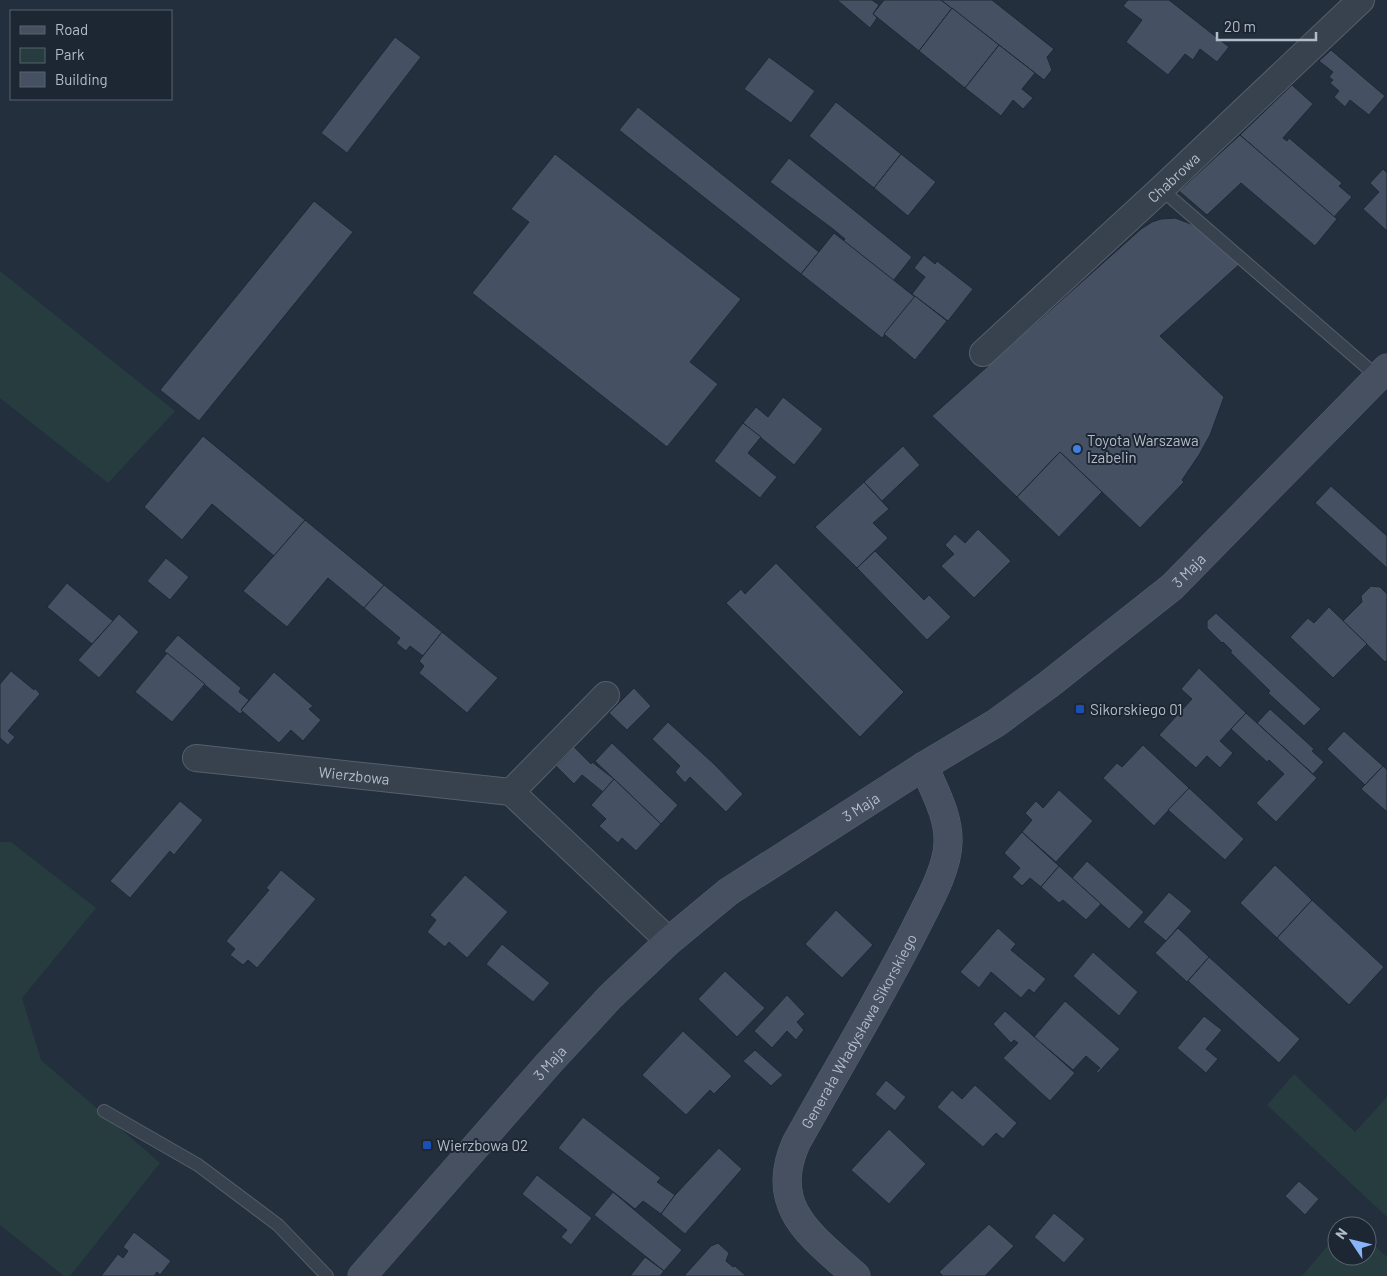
<svg xmlns="http://www.w3.org/2000/svg" width="1387" height="1276" font-family="Barlow,sans-serif">
<rect width="100%" height="100%" fill="#242f3e"/>
<g fill="#263c3f">
<polygon points="0,271 175,411 108,483 0,398"/>
<polygon points="0,842 11,842 96,908 22,998 41,1060 160,1163 70,1276 64,1276 0,1225"/>
<polygon points="1294,1074 1355,1132 1387,1097 1387,1217 1267,1105"/>
<polygon points="1337,1235 1337,1256 1367,1256 1367,1239 1387,1257 1387,1276 1302,1276"/>
</g>
<g fill="#455162" stroke="#1f2835">
<polygon points="837,0 872,0 879,5 873,14 877,18 870,28"/>
<polygon points="884,0 941,0 952,8 919,51 873,14"/>
<polygon points="941,0 992,0 1054,49 1047,57 1052,70 1044,80"/>
<polygon points="1128,0 1169,0 1229,47 1217,62 1200,49 1193,60 1185,54 1168,75 1126,42 1142,20 1123,6"/>
<polygon points="952,8 999,45 965,88 919,51"/>
<polygon points="395,37 421,57 347,153 321,133"/>
<polygon points="999,45 1035,73 1022,89 1033,98 1023,109 1013,100 1001,116 965,88"/>
<polygon points="1331,50 1385,96 1369,115 1350,100 1345,107 1334,97 1339,91 1330,83 1333,80 1329,77 1333,72 1319,61"/>
<polygon points="769,57 815,91 791,123 744,89"/>
<polygon points="1292,85 1313,104 1283,138 1287,141 1289,138 1342,183 1339,186 1352,197 1334,217 1240,135"/>
<polygon points="836,102 901,154 874,188 809,136"/>
<polygon points="638,107 819,252 801,274 619,130"/>
<polygon points="1240,135 1337,219 1315,246 1241,183 1207,215 1179,191"/>
<polygon points="555,154 741,299 690,362 718,384 667,447 472,293 529,222 511,209"/>
<polygon points="901,154 936,182 908,216 874,188"/>
<polygon points="789,158 912,257 893,281 843,241 845,239 833,229 770,182"/>
<polygon points="1383,169 1387,173 1387,231 1363,209 1379,192 1370,183"/>
<polygon points="314,201 353,232 199,421 160,390"/>
<polygon points="1175,218 1191,224 1198,228 1242,262 1160,336 1224,397 1210,435 1199,455 1182,480 1184,482 1140,528 1060,452 1017,497 932,416 1141,229 1152,222 1161,219"/>
<polygon points="834,233 915,297 882,338 801,274"/>
<polygon points="924,255 935,264 937,261 973,289 948,321 912,294 925,277 914,268"/>
<polygon points="915,296 947,321 915,360 884,334"/>
<polygon points="783,397 823,429 794,465 743,423 756,407 768,417"/>
<polygon points="743,423 761,437 748,453 777,477 760,498 714,461"/>
<polygon points="203,436 305,520 274,556 212,504 182,540 144,507"/>
<polygon points="903,446 920,465 882,501 864,482"/>
<polygon points="1060,452 1102,492 1059,537 1017,497"/>
<polygon points="864,482 889,509 873,523 888,538 857,568 815,527"/>
<polygon points="1331,486 1387,536 1387,568 1315,503"/>
<polygon points="305,520 384,585 364,608 328,578 287,627 243,591"/>
<polygon points="978,529 1011,561 974,598 941,566 954,554 945,545 955,534 965,543"/>
<polygon points="875,551 924,600 929,595 951,617 927,640 857,568"/>
<polygon points="166,558 189,577 170,600 147,581"/>
<polygon points="776,563 904,692 860,737 726,603 741,589 745,594"/>
<polygon points="67,583 113,621 92,644 47,607"/>
<polygon points="384,585 442,632 423,656 410,646 406,651 396,643 400,638 364,608"/>
<polygon points="1371,586 1380,587 1387,594 1387,660 1385,662 1343,621 1362,602 1361,596"/>
<polygon points="1329,607 1367,644 1333,678 1290,637 1308,618 1314,623"/>
<polygon points="1216,613 1321,709 1304,726 1268,693 1270,691 1230,652 1232,651 1223,642 1222,643 1207,628 1207,621"/>
<polygon points="119,614 139,632 99,678 78,660"/>
<polygon points="442,632 498,678 467,713 419,673 424,666 419,661"/>
<polygon points="178,635 241,688 239,692 249,700 241,710 243,711 240,714 164,651"/>
<polygon points="167,653 205,684 172,722 135,692"/>
<polygon points="1199,668 1246,713 1220,741 1233,753 1220,768 1207,756 1196,768 1159,735 1192,699 1181,689"/>
<polygon points="11,671 34,690 35,688 40,694 8,731 15,737 8,745 0,738 0,684"/>
<polygon points="274,672 313,706 309,709 321,720 303,741 291,730 279,743 241,710"/>
<polygon points="634,688 651,706 627,730 609,713"/>
<polygon points="1270,709 1301,737 1314,749 1312,751 1324,762 1313,774 1257,723"/>
<polygon points="1246,713 1317,778 1276,822 1256,803 1284,774 1269,760 1267,762 1231,729"/>
<polygon points="668,722 714,764 743,794 726,812 690,777 685,783 675,772 680,766 652,739"/>
<polygon points="1344,731 1383,766 1365,785 1327,749"/>
<polygon points="612,743 678,805 661,824 595,761"/>
<polygon points="1143,745 1189,788 1154,826 1103,778 1117,763 1122,767"/>
<polygon points="574,747 591,764 592,762 614,779 603,792 582,775 574,784 556,766"/>
<polygon points="1383,766 1387,770 1387,812 1361,789"/>
<polygon points="614,779 661,824 636,851 622,838 618,843 599,826 606,819 591,805"/>
<polygon points="1189,788 1244,839 1225,860 1168,810"/>
<polygon points="1059,790 1093,821 1056,862 1022,832 1032,820 1025,813 1036,801 1043,808"/>
<polygon points="180,801 203,820 174,855 170,851 130,898 110,881"/>
<polygon points="1022,832 1059,866 1041,887 1030,878 1022,886 1012,877 1020,868 1004,853"/>
<polygon points="1087,861 1144,912 1129,929 1072,878"/>
<polygon points="1275,865 1312,900 1277,938 1240,903"/>
<polygon points="1059,866 1101,904 1086,920 1063,900 1059,903 1041,887"/>
<polygon points="281,870 316,899 257,968 248,960 243,965 230,955 235,949 226,941 269,890 266,888"/>
<polygon points="465,875 508,912 467,958 449,942 445,947 427,932 436,920 430,915"/>
<polygon points="1169,892 1192,911 1166,941 1143,922"/>
<polygon points="1312,900 1384,967 1349,1005 1277,938"/>
<polygon points="836,910 873,945 842,978 805,944"/>
<polygon points="998,928 1016,944 1011,950 1046,979 1034,993 1029,989 1021,998 991,972 979,988 960,972"/>
<polygon points="1178,928 1209,957 1187,982 1155,953"/>
<polygon points="502,944 550,983 533,1002 486,964"/>
<polygon points="1093,952 1138,992 1119,1016 1073,976"/>
<polygon points="1209,957 1300,1039 1279,1063 1188,981"/>
<polygon points="725,971 765,1008 737,1037 698,999"/>
<polygon points="787,995 805,1014 797,1022 804,1030 796,1040 787,1031 772,1048 754,1031"/>
<polygon points="1065,1001 1120,1049 1098,1073 1096,1072 1100,1068 1086,1056 1073,1070 1034,1037"/>
<polygon points="1005,1011 1075,1073 1050,1101 1003,1058 1018,1043 1014,1040 1011,1043 993,1024"/>
<polygon points="1204,1016 1222,1030 1206,1049 1218,1059 1206,1073 1177,1048"/>
<polygon points="683,1031 732,1076 714,1094 710,1090 686,1115 642,1075"/>
<polygon points="755,1050 783,1075 771,1086 743,1061"/>
<polygon points="886,1080 906,1097 895,1111 875,1094"/>
<polygon points="975,1085 1017,1123 1003,1139 996,1133 983,1147 937,1107 952,1090 962,1099"/>
<polygon points="583,1117 661,1178 657,1182 675,1195 661,1214 643,1201 635,1209 558,1148"/>
<polygon points="889,1129 926,1164 889,1204 851,1170"/>
<polygon points="719,1148 742,1169 685,1234 661,1214 675,1195"/>
<polygon points="537,1175 592,1218 571,1245 561,1237 567,1230 522,1194"/>
<polygon points="1299,1181 1319,1199 1305,1215 1285,1196"/>
<polygon points="613,1192 682,1250 664,1271 594,1215"/>
<polygon points="1054,1213 1085,1239 1064,1263 1034,1237"/>
<polygon points="989,1224 1014,1246 985,1276 943,1276 939,1272"/>
<polygon points="134,1232 171,1261 160,1275 157,1272 154,1276 101,1276 118,1254 123,1258 128,1251 123,1247"/>
<polygon points="718,1243 729,1253 726,1261 733,1267 735,1266 746,1276 684,1276 711,1246"/>
<polygon points="645,1257 664,1271 660,1276 630,1276"/>
</g>
<g fill="none" stroke-linecap="round" stroke-linejoin="round">
<g stroke="#565f6c" stroke-width="14">
<g id="lane">
<polyline points="1161,189 1378,377"/>
<polyline points="104,1111 198,1165 278,1225 327,1276"/>
</g>
</g>
<g stroke="#565f6c" stroke-width="28">
<g id="street">
<path id="s1" d="M983 353 1161 189 1361 0"/>
<path id="s2" d="M196 758 511 792 669 941"/>
<polyline points="511,792 606,695"/>
</g>
</g>
<g stroke="#565f6c" stroke-width="29">
<g id="secondary">
<path id="s3" d="M362 1276 549 1063 610 997 669 941 728 892 924 766 996 723 1048 685 1172 587 1387 368"/>
<path id="s4" d="M856 1276C813 1237 767 1208 796 1143 836 1071 879 1000 916 927 928 903 948 868 948 842 949 816 934 790 924 766"/>
</g>
</g>
<use href="#lane" stroke="#38414e" stroke-width="12"/>
<use href="#street" stroke="#38414e" stroke-width="26"/>
<use href="#secondary" stroke="#465061" stroke-width="28"/>
</g>
<circle fill="#3f7fe0" stroke="#1d2633" stroke-width="2" cx="1077" cy="449" r="5"/>
<g fill="#1a4fb4" stroke="#1d2633" stroke-width="2">
<rect x="1075" y="704" width="10" height="10" rx="2.5"/>
<rect x="422" y="1140" width="10" height="10" rx="2.5"/>
</g>
<g text-anchor="middle" dominant-baseline="central" stroke-width="4" stroke-linejoin="round" paint-order="stroke">
<g font-size="15" fill="#b4bcc9" stroke="#1d2633">
<text stroke="none"><textPath href="#s1" startOffset="259">Chabrowa</textPath></text>
<text stroke="none"><textPath href="#s3" startOffset="1094">3 Maja</textPath></text>
<text stroke="none"><textPath href="#s2" startOffset="159">Wierzbowa</textPath></text>
<text stroke="none"><textPath href="#s3" startOffset="689">3 Maja</textPath></text>
<text stroke="none"><textPath href="#s4" startOffset="289">Generała Władysława Sikorskiego</textPath></text>
<text stroke="none"><textPath href="#s3" startOffset="284">3 Maja</textPath></text>
</g>
<g font-size="15" fill="#b4bcc9" stroke="#1d2633" text-anchor="start">
<text x="1087" y="440">Toyota Warszawa<tspan x="1087" dy="17">Izabelin</tspan></text>
<text x="1090" y="709">Sikorskiego 01</text>
<text x="437" y="1145">Wierzbowa 02</text>
</g>
</g>
<rect x="10" y="10" width="162" height="90" fill="#1d2633" stroke="#59626f"/>
<rect x="20" y="26" width="25" height="8" fill="#465061" stroke="#59626f"/>
<text x="55" y="35" font-size="15" fill="#b4bcc9">Road</text>
<rect x="20" y="48" width="25" height="15" fill="#263c3f" stroke="#59626f"/>
<text x="55" y="60" font-size="15" fill="#b4bcc9">Park</text>
<rect x="20" y="72" width="25" height="15" fill="#455162" stroke="#59626f"/>
<text x="55" y="85" font-size="15" fill="#b4bcc9">Building</text>
<g transform="translate(1352 1241) rotate(305)"><circle r="24" fill="#1d2633" stroke="#59626f"/>
<path d="M0-4L9 19L0 12L-9 19Z" fill="#8ab4f8"/>
<text y="-8" font-size="14" font-weight="bold" text-anchor="middle" fill="#b4bcc9">N</text>
</g>
<path d="M1217 32v8h99v-8" fill="none" stroke="#b4bcc9" stroke-width="2.5"/>
<text x="1224" y="32" font-size="15" fill="#b4bcc9" stroke="#1d2633" stroke-width="4" paint-order="stroke">20 m</text>
</svg>
